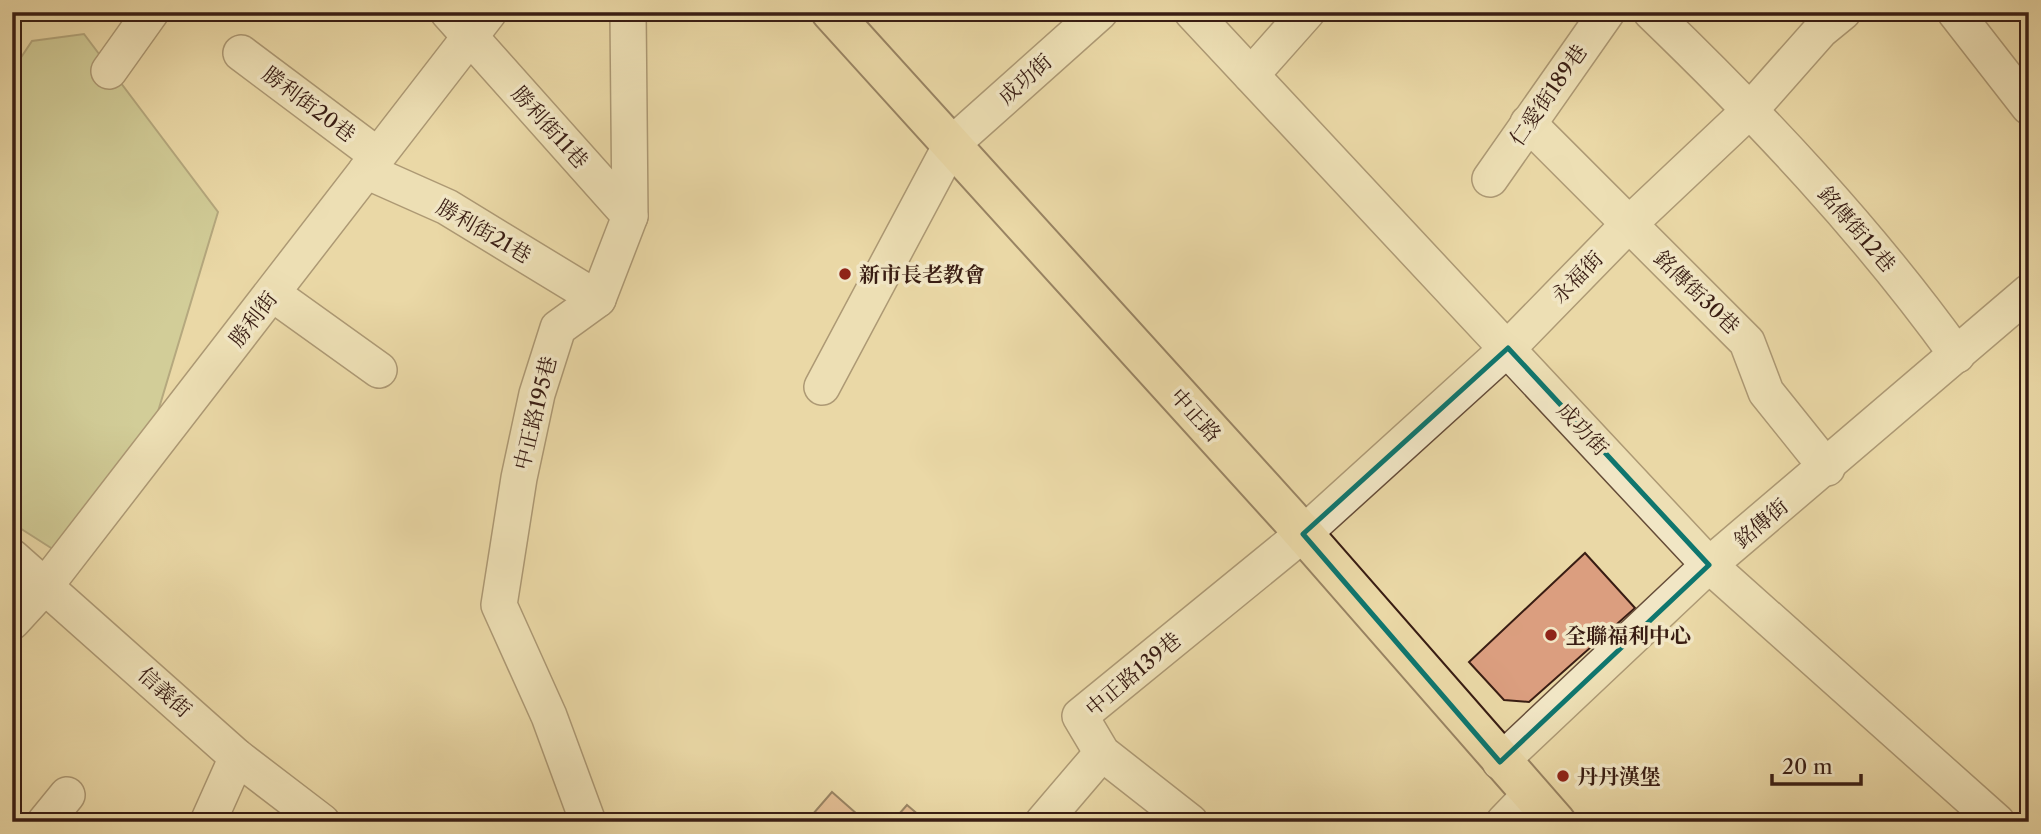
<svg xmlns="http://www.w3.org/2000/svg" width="2041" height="834" font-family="'Libre Caslon Text','Noto Serif TC',serif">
<rect width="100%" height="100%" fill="#ead8a6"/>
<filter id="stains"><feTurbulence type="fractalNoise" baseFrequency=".00286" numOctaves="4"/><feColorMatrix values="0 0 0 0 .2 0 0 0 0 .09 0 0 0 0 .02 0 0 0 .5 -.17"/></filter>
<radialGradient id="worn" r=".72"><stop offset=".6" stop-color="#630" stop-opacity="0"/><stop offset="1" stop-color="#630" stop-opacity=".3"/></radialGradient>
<polygon fill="#b5bf88" stroke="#776e4e" stroke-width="2" points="84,34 218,212 138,478 73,562 12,523 12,71 32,41"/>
<g fill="#db9e7f" stroke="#391d13" stroke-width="2">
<polygon points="1585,553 1635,608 1529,702 1504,700 1469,662"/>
<polygon points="832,792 866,822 806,822"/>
<polygon points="907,805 927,822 892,822"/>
</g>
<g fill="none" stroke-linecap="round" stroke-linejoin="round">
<g stroke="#654c38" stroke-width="38">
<g id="minor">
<polyline points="448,12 630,216"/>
<polyline points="1192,12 1709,565 1997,822"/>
<path d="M1651 12C1762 119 1867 230 1957 355"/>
<polyline points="1955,12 2029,107"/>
<polyline points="241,53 377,155"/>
<polyline points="109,71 151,12"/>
<polyline points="1251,75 1307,12"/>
<polyline points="1528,123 1747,342 1766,392 1827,468"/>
<polyline points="366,171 447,207 598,299"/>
<polyline points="1490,179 1607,12"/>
<polyline points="273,294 379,370"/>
<polyline points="822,387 951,145 1100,12"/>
<polyline points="12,557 237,757 322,822"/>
<polyline points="12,622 46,585 489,12"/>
<polyline points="1500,762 1709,565 2029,292"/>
<polyline points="45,822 67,795"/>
<polyline points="208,822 237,757"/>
<polyline points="588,822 549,716 499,605 519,478 537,394 558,328 598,299 630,216 628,12"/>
<polyline points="1043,822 1102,753"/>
<polyline points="1190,822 1102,753 1080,716 1303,534 1508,348 1628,225 1751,109 1821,30 1843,12"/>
<polyline points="1504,822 1530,795"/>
</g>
</g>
<g stroke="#391d13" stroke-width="42">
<polyline id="major" points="831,12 1289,517 1556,822"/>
</g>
<use href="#minor" stroke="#f1e6c5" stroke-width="35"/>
<use href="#major" stroke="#ead8a6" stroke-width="38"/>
</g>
<path d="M0 0H2041V834H0ZM1508 348 1709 565 1500 762 1303 534Z" fill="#ead8a6" fill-opacity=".55" fill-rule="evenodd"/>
<path fill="none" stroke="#0f766e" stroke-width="5" stroke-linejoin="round" d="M1508 348 1709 565 1500 762 1303 534Z"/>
<g fill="#8f2418" stroke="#f1e6c5" stroke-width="2.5">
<circle cx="845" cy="274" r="7"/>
<circle cx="1551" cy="635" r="7"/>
<circle cx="1563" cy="776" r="7"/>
</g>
<g text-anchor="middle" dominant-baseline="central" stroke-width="7" stroke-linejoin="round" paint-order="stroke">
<g font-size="21" fill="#391d13" stroke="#f1e6c5">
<text transform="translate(1025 79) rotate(-42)">成功街</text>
<text transform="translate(1548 95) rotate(-55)">仁愛街189巷</text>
<text transform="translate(309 104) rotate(37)">勝利街20巷</text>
<text transform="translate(550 127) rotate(48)">勝利街11巷</text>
<text transform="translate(1857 229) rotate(49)">銘傳街12巷</text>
<text transform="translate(484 231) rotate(30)">勝利街21巷</text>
<text transform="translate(1577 277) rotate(-46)">永福街</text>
<text transform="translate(1697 292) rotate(44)">銘傳街30巷</text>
<text transform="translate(253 319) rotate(-52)">勝利街</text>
<text transform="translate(535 413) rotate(-76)">中正路195巷</text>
<text transform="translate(1196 415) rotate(48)">中正路</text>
<text transform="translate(1583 429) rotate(47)">成功街</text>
<text transform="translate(1761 523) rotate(-40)">銘傳街</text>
<text transform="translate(1133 674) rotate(-40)">中正路139巷</text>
<text transform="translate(165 692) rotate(42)">信義街</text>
</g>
<g font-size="21" font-weight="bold" fill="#391d13" stroke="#f1e6c5" text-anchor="start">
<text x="859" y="274">新市長老教會</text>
<text x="1565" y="635">全聯福利中心</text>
<text x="1577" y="776">丹丹漢堡</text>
</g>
</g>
<rect width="2041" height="834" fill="none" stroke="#ead8a6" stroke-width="42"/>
<rect x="14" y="14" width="2013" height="806" fill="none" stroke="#391d13" stroke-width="3.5"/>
<rect x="21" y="21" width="1999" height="792" fill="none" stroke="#391d13" stroke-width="2"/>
<path d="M1772 774v10h89v-10" fill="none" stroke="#391d13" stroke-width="3.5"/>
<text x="1782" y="774" font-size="21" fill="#391d13" stroke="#f1e6c5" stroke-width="5" paint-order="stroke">20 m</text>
<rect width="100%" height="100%" filter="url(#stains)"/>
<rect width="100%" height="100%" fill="url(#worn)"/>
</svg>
